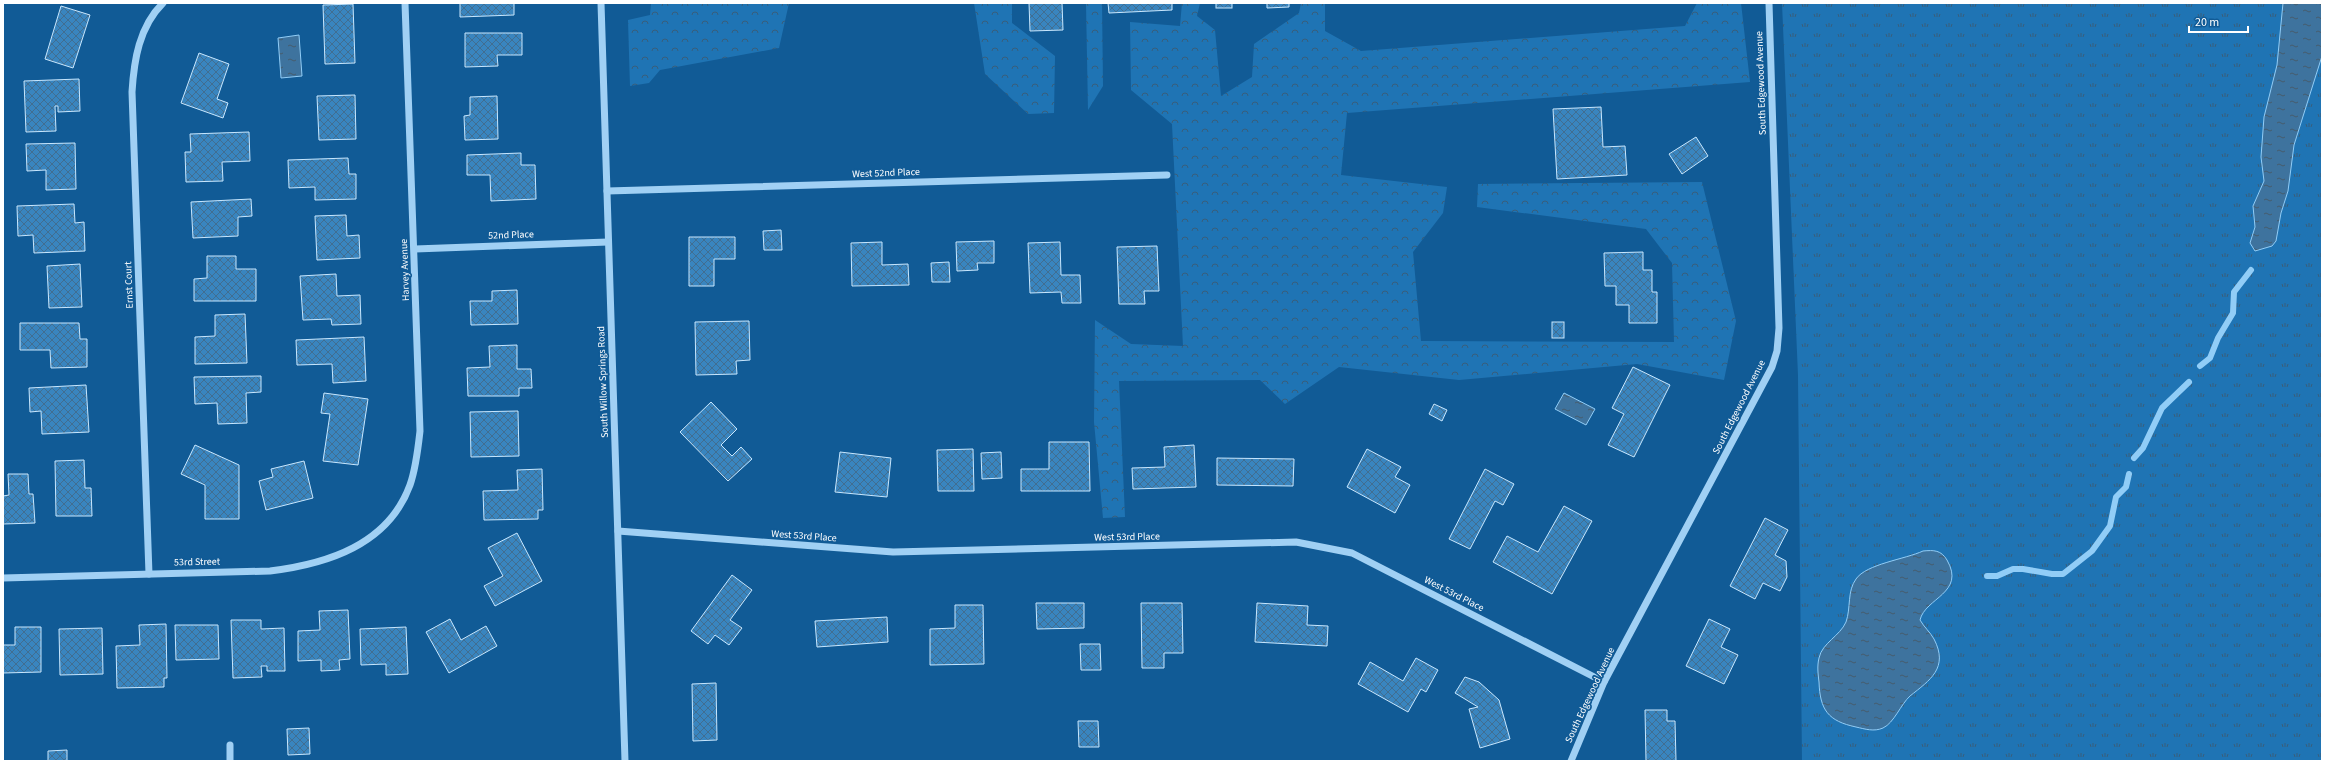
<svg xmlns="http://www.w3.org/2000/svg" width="2325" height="764" font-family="'Source Sans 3',sans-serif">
<defs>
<pattern id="grass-tufts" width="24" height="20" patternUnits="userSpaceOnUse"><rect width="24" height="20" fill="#1f74b4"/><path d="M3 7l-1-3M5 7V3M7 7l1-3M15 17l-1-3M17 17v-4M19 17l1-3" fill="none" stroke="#385e7b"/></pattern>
<pattern id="forest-crowns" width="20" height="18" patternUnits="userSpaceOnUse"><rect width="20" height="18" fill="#1f74b4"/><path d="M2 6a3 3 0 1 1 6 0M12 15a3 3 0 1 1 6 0" fill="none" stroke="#385e7b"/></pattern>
<pattern id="water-ripples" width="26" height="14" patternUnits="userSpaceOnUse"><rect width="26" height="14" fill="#3e739e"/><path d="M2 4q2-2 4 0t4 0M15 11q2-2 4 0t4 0" fill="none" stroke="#465c6d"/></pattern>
<pattern id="building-cross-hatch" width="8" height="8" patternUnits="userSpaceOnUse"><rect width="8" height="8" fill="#3985bf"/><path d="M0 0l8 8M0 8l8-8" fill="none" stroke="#416e91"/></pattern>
</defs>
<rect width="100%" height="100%" fill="#115b96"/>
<polygon fill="url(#grass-tufts)" points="1782,3 2322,3 2322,761 1802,761 1798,375"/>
<g fill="url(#forest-crowns)">
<polygon points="651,3 789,3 779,48 660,70 649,83 630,86 628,20 650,15"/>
<polygon points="974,3 1012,3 1012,23 1055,56 1054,113 1028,114 985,74"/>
<polygon points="1086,3 1102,3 1103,86 1088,110"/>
<polygon points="1182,3 1200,3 1197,16 1215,30 1221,96 1252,77 1254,44 1299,13 1301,3 1325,3 1325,31 1361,51 1685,26 1697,3 1741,3 1750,82 1347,113 1341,175 1447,187 1443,213 1413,252 1421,341 1674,342 1672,263 1646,229 1477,207 1478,184 1702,182 1736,321 1724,380 1637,364 1459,380 1339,367 1285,404 1260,380 1119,381 1125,517 1103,518 1094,422 1095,320 1131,344 1183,346 1172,124 1131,90 1130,22 1180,26"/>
</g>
<g fill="url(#water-ripples)" stroke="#91cdf7">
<polygon points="2283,3 2322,3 2322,56 2294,145 2288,191 2281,213 2276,241 2272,246 2255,251 2250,243 2255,227 2253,206 2264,181 2261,157 2264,117 2277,65"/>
<polygon points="299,35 302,76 281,78 278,38"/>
<polygon points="1564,393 1595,409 1586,425 1555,409"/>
<path d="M1923 551C1934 550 1941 550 1947 560 1966 593 1925 598 1920 620 1924 627 1930 632 1934 639 1949 668 1930 680 1910 696 1901 704 1894 723 1883 728 1874 732 1865 729 1856 727 1828 721 1820 710 1819 682 1818 674 1817 666 1819 658 1822 643 1840 636 1846 622 1851 608 1847 591 1856 579 1866 564 1906 559 1923 551Z"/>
</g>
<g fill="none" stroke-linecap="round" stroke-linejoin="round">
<g stroke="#91cdf7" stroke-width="6">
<polyline points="2200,366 2210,358 2218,338 2233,313 2234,292 2251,270"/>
<polyline points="2134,458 2143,448 2162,408 2189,382"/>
<polyline points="1987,576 1997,576 2013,569 2023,569 2052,574 2063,574 2092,551 2110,526 2116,497 2126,487 2129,474"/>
</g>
</g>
<g fill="url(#building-cross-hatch)" stroke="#c8e7fe">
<polygon points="460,3 514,3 514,15 460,17"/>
<polygon points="1029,3 1062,3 1063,30 1030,31"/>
<polygon points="1108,3 1172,3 1172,10 1109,13"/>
<rect x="1216" y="3" width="16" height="5"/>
<polygon points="1267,3 1289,3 1289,7 1267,8"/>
<polygon points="353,4 355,63 325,64 323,5"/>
<polygon points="61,6 90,15 73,68 45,59"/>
<polygon points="465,33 522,33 522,55 497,55 498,66 465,67"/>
<polygon points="199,53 229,64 217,99 228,103 223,118 181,103"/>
<polygon points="79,79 80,111 58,112 58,106 55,106 56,131 26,132 24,81"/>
<polygon points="355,95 356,139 319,140 317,96"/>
<polygon points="497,96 498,139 465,140 464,116 470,115 470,97"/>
<polygon points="1601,107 1603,147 1625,146 1627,175 1557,179 1553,109"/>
<polygon points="249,132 250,161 222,162 223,181 186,182 185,152 191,152 190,134"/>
<polygon points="1696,137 1708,156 1682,174 1669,154"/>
<polygon points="75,143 76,189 46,190 46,170 27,171 26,144"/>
<polygon points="521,153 521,165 535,165 536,199 491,201 490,175 467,175 467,155"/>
<polygon points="348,158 349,174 356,174 356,199 315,200 315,187 289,188 288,160"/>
<polygon points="251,199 252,216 238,217 238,236 193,238 191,202"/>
<polygon points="74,204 75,223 84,222 85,251 34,253 33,235 18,236 17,206"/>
<polygon points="346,215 347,236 359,235 360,258 317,260 315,216"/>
<polygon points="781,230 782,250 764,250 763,231"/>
<polygon points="689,237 735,237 735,259 714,259 714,286 689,286"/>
<polygon points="994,241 994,263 977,263 978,270 957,271 956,242"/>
<polygon points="882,242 882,265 908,264 909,285 852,286 851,243"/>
<polygon points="1060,242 1061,275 1080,275 1081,303 1062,303 1061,292 1030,293 1028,243"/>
<polygon points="1157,246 1159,291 1144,291 1145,304 1119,304 1117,247"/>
<polygon points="1643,252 1643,270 1652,270 1652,292 1657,292 1657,323 1629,323 1629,305 1616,305 1616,286 1605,286 1604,253"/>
<polygon points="207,256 236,256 236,269 256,269 256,301 194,301 194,279 207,278"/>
<polygon points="949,262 950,282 932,282 931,263"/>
<polygon points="80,264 82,307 49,308 47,266"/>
<polygon points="336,274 337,296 360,295 361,324 332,325 331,319 303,320 300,276"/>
<polygon points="517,290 518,324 471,325 470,301 492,301 492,291"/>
<polygon points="245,314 247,363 195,364 195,337 215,336 215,315"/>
<polygon points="749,321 750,360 736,361 737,374 696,375 695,322"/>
<rect x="1552" y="322" width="12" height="16"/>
<polygon points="20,323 79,323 80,339 87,339 87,367 51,368 50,350 20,350"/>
<polygon points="364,337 366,381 333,383 332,364 297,365 296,340"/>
<polygon points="517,345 517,369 531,369 532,388 519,388 519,396 468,396 467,368 490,367 489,346"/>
<polygon points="1633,367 1670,385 1634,457 1608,445 1624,414 1612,408"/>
<polygon points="261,376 261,392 246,393 247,423 218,424 217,403 195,404 194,377"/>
<polygon points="86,385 89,432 42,434 41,411 30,412 29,388"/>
<polygon points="324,393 368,399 358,465 323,461 330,414 321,413"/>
<polygon points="711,402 737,429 721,445 732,456 741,447 752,459 728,481 680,432"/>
<polygon points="1434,404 1447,410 1442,421 1429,414"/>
<polygon points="518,411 519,456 471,457 470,412"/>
<polygon points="1049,442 1089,442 1090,491 1021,491 1021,469 1049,469"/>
<polygon points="195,445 239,465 239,519 205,519 205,485 181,474"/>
<polygon points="1194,445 1196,487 1133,489 1132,468 1165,467 1164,447"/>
<polygon points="973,449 974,491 938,491 937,450"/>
<polygon points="1367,449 1401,467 1395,477 1410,485 1395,513 1347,487"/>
<polygon points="840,452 891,458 887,497 835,492"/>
<polygon points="1001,452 1002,478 982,479 981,453"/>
<polygon points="1217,458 1294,459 1293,486 1217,485"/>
<polygon points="84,460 85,488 91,488 92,516 56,516 55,461"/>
<polygon points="304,461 313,498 266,510 259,481 273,477 271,469"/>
<polygon points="542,469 543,510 538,510 538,519 484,520 483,491 518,490 517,470"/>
<polygon points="1485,469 1514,484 1503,505 1495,501 1470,549 1449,539"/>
<polygon points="8,474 28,474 29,494 33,494 35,523 3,524 3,496 9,495"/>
<polygon points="1564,506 1592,521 1552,594 1493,562 1507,536 1538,552"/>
<polygon points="1765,518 1788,530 1775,555 1786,561 1787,577 1780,591 1763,583 1755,599 1730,586"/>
<polygon points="517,533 542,581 495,606 484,586 503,576 488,548"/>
<polygon points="732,575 752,590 730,620 742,628 729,645 715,635 708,644 691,631"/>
<polygon points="1036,603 1084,603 1084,628 1037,629"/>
<polygon points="1141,603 1182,603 1183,653 1164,653 1164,668 1142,668"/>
<polygon points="1257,603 1308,606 1307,625 1328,626 1327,646 1255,642"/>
<polygon points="955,605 983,605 984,664 930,665 930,629 955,628"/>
<polygon points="348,610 350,659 339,660 340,670 321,671 321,660 298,661 298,631 320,630 319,611"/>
<polygon points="887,617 888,642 817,647 815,621"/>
<polygon points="450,619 461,640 486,626 497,646 449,673 426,632"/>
<polygon points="1709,619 1730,629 1721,647 1738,655 1724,684 1686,666"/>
<polygon points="231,620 261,620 261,629 284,628 285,671 267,671 267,666 261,666 262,677 233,678"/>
<polygon points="166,624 167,678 164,678 164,687 117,688 116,646 140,645 139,625"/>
<polygon points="175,625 218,625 219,659 176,660"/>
<polygon points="15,627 41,627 41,672 3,673 3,645 15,645"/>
<polygon points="406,627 408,674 386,675 386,664 361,665 360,629"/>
<polygon points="102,628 103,674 60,675 59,629"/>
<polygon points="1080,644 1100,644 1101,670 1081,670"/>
<polygon points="1416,658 1438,670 1426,692 1421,689 1408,712 1358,684 1370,662 1403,681"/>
<polygon points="1465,677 1479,682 1499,700 1510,739 1480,748 1469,709 1478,707 1455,693"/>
<polygon points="716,683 717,740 693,741 692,684"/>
<polygon points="1645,710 1667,710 1667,721 1675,721 1676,761 1646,761"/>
<polygon points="1078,721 1098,721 1099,747 1079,747"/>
<polygon points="309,728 310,754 288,755 287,729"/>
<polygon points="67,750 67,761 48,761 48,751"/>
</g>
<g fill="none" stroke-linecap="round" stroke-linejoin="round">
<g stroke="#a0d0f4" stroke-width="7">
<polyline points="601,3 625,761"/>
<polyline points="607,191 1167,175"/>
<polyline points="415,249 608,242"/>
<polyline points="618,531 893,552 1296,542 1352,553 1604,682"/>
<path d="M149 574 132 92C134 60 139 27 163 3"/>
<path d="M3 578 270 571C327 564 388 545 410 485 416 468 418 449 420 431L405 3"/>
<polyline points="230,745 230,761"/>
<polyline points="1571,761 1604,682 1772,367 1777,351 1779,328 1769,3"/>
</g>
</g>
<g text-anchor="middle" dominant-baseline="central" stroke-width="3.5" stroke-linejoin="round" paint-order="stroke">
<g font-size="10" fill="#fff" stroke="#115b96">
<text transform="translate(1761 83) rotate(-92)">South Edgewood Avenue</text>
<text transform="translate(886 173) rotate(-2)">West 52nd Place</text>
<text transform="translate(511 235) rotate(-2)">52nd Place</text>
<text transform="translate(405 270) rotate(-92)">Harvey Avenue</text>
<text transform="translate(129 285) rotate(-92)">Ernst Court</text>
<text transform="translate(603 382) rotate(-92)">South Willow Springs Road</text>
<text transform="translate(1739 407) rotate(-63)">South Edgewood Avenue</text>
<text transform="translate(804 536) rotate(4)">West 53rd Place</text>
<text transform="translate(1127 537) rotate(-1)">West 53rd Place</text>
<text transform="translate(197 562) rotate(-1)">53rd Street</text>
<text transform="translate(1454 594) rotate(27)">West 53rd Place</text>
<text transform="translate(1590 695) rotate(-65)">South Edgewood Avenue</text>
</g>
</g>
<rect width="2325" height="764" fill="none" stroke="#ffffff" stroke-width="8"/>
<path d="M2189 26v6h59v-6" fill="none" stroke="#ffffff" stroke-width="2"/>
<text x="2195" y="26" font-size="12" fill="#ffffff" stroke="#115b96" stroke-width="3" paint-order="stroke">20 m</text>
</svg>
